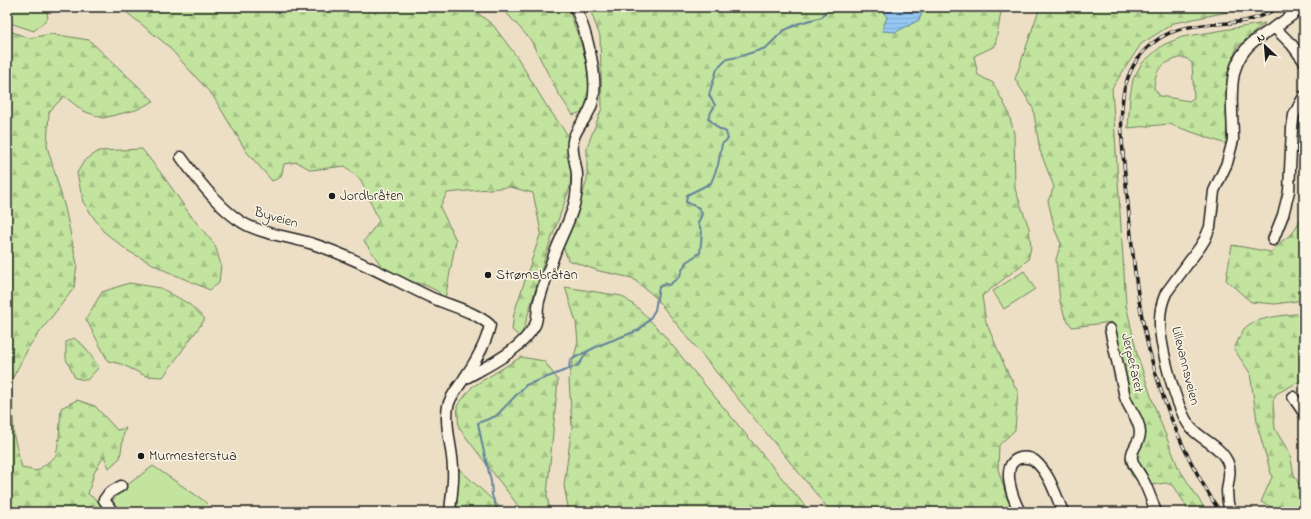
<svg xmlns="http://www.w3.org/2000/svg" width="1311" height="519" font-family="'Indie Flower',sans-serif">
<defs>
<pattern id="forest-firs" width="22" height="20" patternUnits="userSpaceOnUse"><rect width="22" height="20" fill="#c2e49e"/><path d="M5 1l3.5 6h-7zM16 11l3.5 6h-7z" fill="#a6c388"/></pattern>
<pattern id="water-rules" width="6" height="5" patternUnits="userSpaceOnUse"><rect width="6" height="5" fill="#94c7f1"/><path d="M0 2.5h6" fill="none" stroke="#7faace"/></pattern>
</defs>
<rect width="100%" height="100%" fill="#eddfc6"/>
<filter id="ink" filterUnits="userSpaceOnUse"><feTurbulence type="fractalNoise" baseFrequency=".025" numOctaves="2"/><feDisplacementMap in="SourceGraphic" scale="8" xChannelSelector="R" yChannelSelector="G"/><feConvolveMatrix kernelMatrix="1 2 1 2 8 2 1 2 1" color-interpolation-filters="sRGB"/></filter>
<g filter="url(#ink)">
<g fill="#c2e49e" stroke="#6f805d">
<polygon points="7,7 46,7 48,18 34,31 7,22"/>
<polygon points="1024,271 1035,289 1004,309 993,291"/>
<polygon points="153,466 203,500 215,512 122,512 112,502 119,491"/>
</g>
<g fill="url(#forest-firs)" stroke="#6f805d" fill-rule="evenodd">
<polygon points="120,7 470,7 493,25 517,57 546,105 567,134 573,152 570,187 547,251 521,338 512,330 514,313 541,232 533,193 510,187 447,193 440,207 456,240 445,299 437,291 427,286 400,278 385,271 364,241 379,221 361,180 345,166 311,170 297,162 284,164 281,177 272,181 246,151 213,96 167,45"/>
<path d="M501 7H567C576 27 594 77 589 98 588 103 584 108 582 112L573 115 558 93 530 39Z"/>
<polygon points="589,7 884,7 882,11 919,20 924,7 1002,7 995,46 974,56 978,75 993,83 1008,111 1014,133 1015,189 1029,228 1031,247 1028,260 982,296 986,322 1006,369 1018,392 1015,430 999,445 998,469 1007,498 1014,512 831,512 653,295 632,278 599,271 568,260 563,246 574,222 587,180 587,147 602,108 600,36"/>
<polygon points="1040,7 1252,7 1174,23 1141,44 1112,88 1126,304 1137,354 1154,405 1178,467 1207,512 1188,512 1185,504 1174,486 1166,483 1150,485 1141,483 1132,476 1126,463 1126,457 1142,438 1127,398 1112,322 1072,327 1065,317 1060,302 1056,259 1061,244 1055,230 1048,201 1054,187 1040,151 1033,108 1015,79"/>
<path d="M1265 23 1237 47 1228 72V109L1226 144 1169 124 1128 128 1130 96 1133 79 1142 63 1163 45 1182 37ZM1179 58H1186L1192 63 1194 98 1189 101 1160 96 1154 88C1155 69 1161 64 1179 58Z"/>
<polygon points="7,30 29,38 52,34 89,40 154,101 136,110 103,118 83,111 64,96 49,112 47,146 65,208 77,264 74,288 30,345 11,381 14,437 22,468 37,471 56,456 59,438 61,408 77,400 95,406 117,430 126,428 124,432 120,458 109,468 104,456 94,473 88,494 102,504 108,512 7,512"/>
<polygon points="142,149 164,177 191,216 215,245 221,265 219,283 210,290 166,271 128,251 103,231 83,202 77,173 84,161 99,151"/>
<polygon points="1304,214 1304,300 1275,304 1251,302 1226,280 1232,245 1271,252 1282,241 1292,234"/>
<polygon points="129,283 161,288 189,304 205,319 163,377 146,376 121,364 108,361 86,319 102,292"/>
<polygon points="565,287 622,296 639,309 662,333 810,512 569,512 564,486 572,426 569,380 572,364 578,342 576,322"/>
<path d="M1304 313V379L1276 394 1273 401 1275 429 1290 454 1294 475 1304 494V512H1282L1261 502 1272 477 1258 428 1250 373 1234 349C1237 343 1240 335 1244 329 1253 317 1289 315 1304 313Z"/>
<polygon points="74,338 84,346 99,367 87,380 75,378 66,359 66,342"/>
<polygon points="521,357 544,361 558,380 547,495 550,512 523,512 459,428 457,406 472,387"/>
<polygon points="458,468 498,505 502,512 459,512 457,506"/>
</g>
<polygon fill="url(#water-rules)" stroke="#64839c" points="884,7 924,7 919,20 896,32 882,31 887,17 882,11"/>
<g fill="none" stroke-linecap="round" stroke-linejoin="round">
<g stroke="#64839c" stroke-width="2">
<path d="M569 369C582 365 580 362 587 352"/>
<polyline points="498,512 492,495 491,481 483,448 478,423 496,416 526,385 569,369 570,360 600,345 639,330 649,320 655,310 659,287 665,284 669,285 679,277 686,262 700,253 702,232 698,223 702,214 699,208 686,202 687,195 711,183 718,165 722,144 728,139 726,132 718,128 708,118 715,105 709,95 717,69 727,59 738,57 766,48 783,31 800,23 822,17 829,7"/>
</g>
<g stroke="#1c1c1c" stroke-width="13">
<g id="minor">
<polyline points="1274,27 1292,45 1304,61"/>
<path d="M181 157C196 178 221 210 243 223 261 234 292 237 313 244 354 257 392 279 430 297 450 306 474 311 490 325 486 344 476 361 465 377 459 387 451 394 448 406 444 426 453 449 453 470 454 483 451 498 450 512"/>
<polyline points="1273,240 1283,215 1289,191 1292,128 1294,115 1304,96"/>
<path d="M1110 329 1125 397C1129 410 1140 419 1140 433 1140 443 1130 450 1132 459 1133 466 1139 472 1142 478 1148 489 1152 501 1156 512"/>
<path d="M466 378C491 364 520 351 535 325 538 319 537 309 539 301 543 287 548 272 553 258 560 237 573 217 576 196 577 189 577 181 577 174 576 163 571 152 573 141 575 128 587 119 591 107 601 82 586 30 575 7"/>
<polyline points="1293,397 1304,413"/>
<polyline points="113,512 104,500 109,493 121,486"/>
<path d="M1020 512C1013 499 999 463 1020 458 1026 457 1031 458 1035 461 1050 474 1055 494 1063 512"/>
<path d="M1230 512C1228 505 1227 498 1227 491 1228 481 1232 470 1227 461 1220 446 1202 440 1191 428 1176 409 1159 344 1160 320 1160 310 1162 302 1166 293L1200 247 1205 239 1210 227 1214 191 1227 163 1233 140C1233 103 1223 63 1257 39 1272 28 1288 20 1302 7"/>
</g>
</g>
<use href="#minor" stroke="#fcf5e5" stroke-width="10"/>
<g stroke="#1c1c1c" stroke-width="3.5">
<path id="rail" d="M1220 512C1194 472 1173 429 1159 384 1138 322 1133 258 1127 194 1124 162 1119 128 1123 96 1126 79 1133 63 1144 51 1173 20 1208 27 1245 21 1258 18 1269 13 1280 7"/>
</g>
<use href="#rail" stroke="#fcf5e5" stroke-width="2" stroke-dasharray="6" stroke-linecap="butt"/>
</g>
</g>
<g fill="#1c1c1c" stroke="#fcf5e5" stroke-width="1.5">
<circle cx="332" cy="196" r="4"/>
<circle cx="488" cy="275" r="4"/>
<circle cx="141" cy="456" r="4"/>
</g>
<g text-anchor="middle" dominant-baseline="central" stroke-width="3" stroke-linejoin="round" paint-order="stroke">
<g font-size="14" fill="#1c1c1c" stroke="#fcf5e5" text-anchor="start">
<text x="340" y="196">Jordbråten</text>
<text x="496" y="275">Strømsbråtan</text>
<text x="149" y="456">Murmesterstua</text>
</g>
<g font-size="14" fill="#1c1c1c" stroke="#fcf5e5">
<text transform="translate(276 218) rotate(16)">Byveien</text>
<text transform="translate(1132 363) rotate(77)">Jerpefaret</text>
<text transform="translate(1185 366) rotate(76)">Lillevannsveien</text>
</g>
</g>
<rect width="1311" height="519" fill="none" stroke="#fcf5e5" stroke-width="24"/>
<rect x="12" y="12" width="1287" height="495" fill="none" stroke="#1c1c1c" stroke-width="1.5" filter="url(#ink)"/>
<g transform="translate(1265 46) rotate(334)" stroke="#fcf5e5" stroke-width="3" paint-order="stroke">
<path d="M0-3L7 15L0 10L-7 15Z" fill="#1c1c1c"/>
<text y="-6" font-size="11" font-weight="bold" text-anchor="middle" fill="#1c1c1c">N</text>
</g>
</svg>
